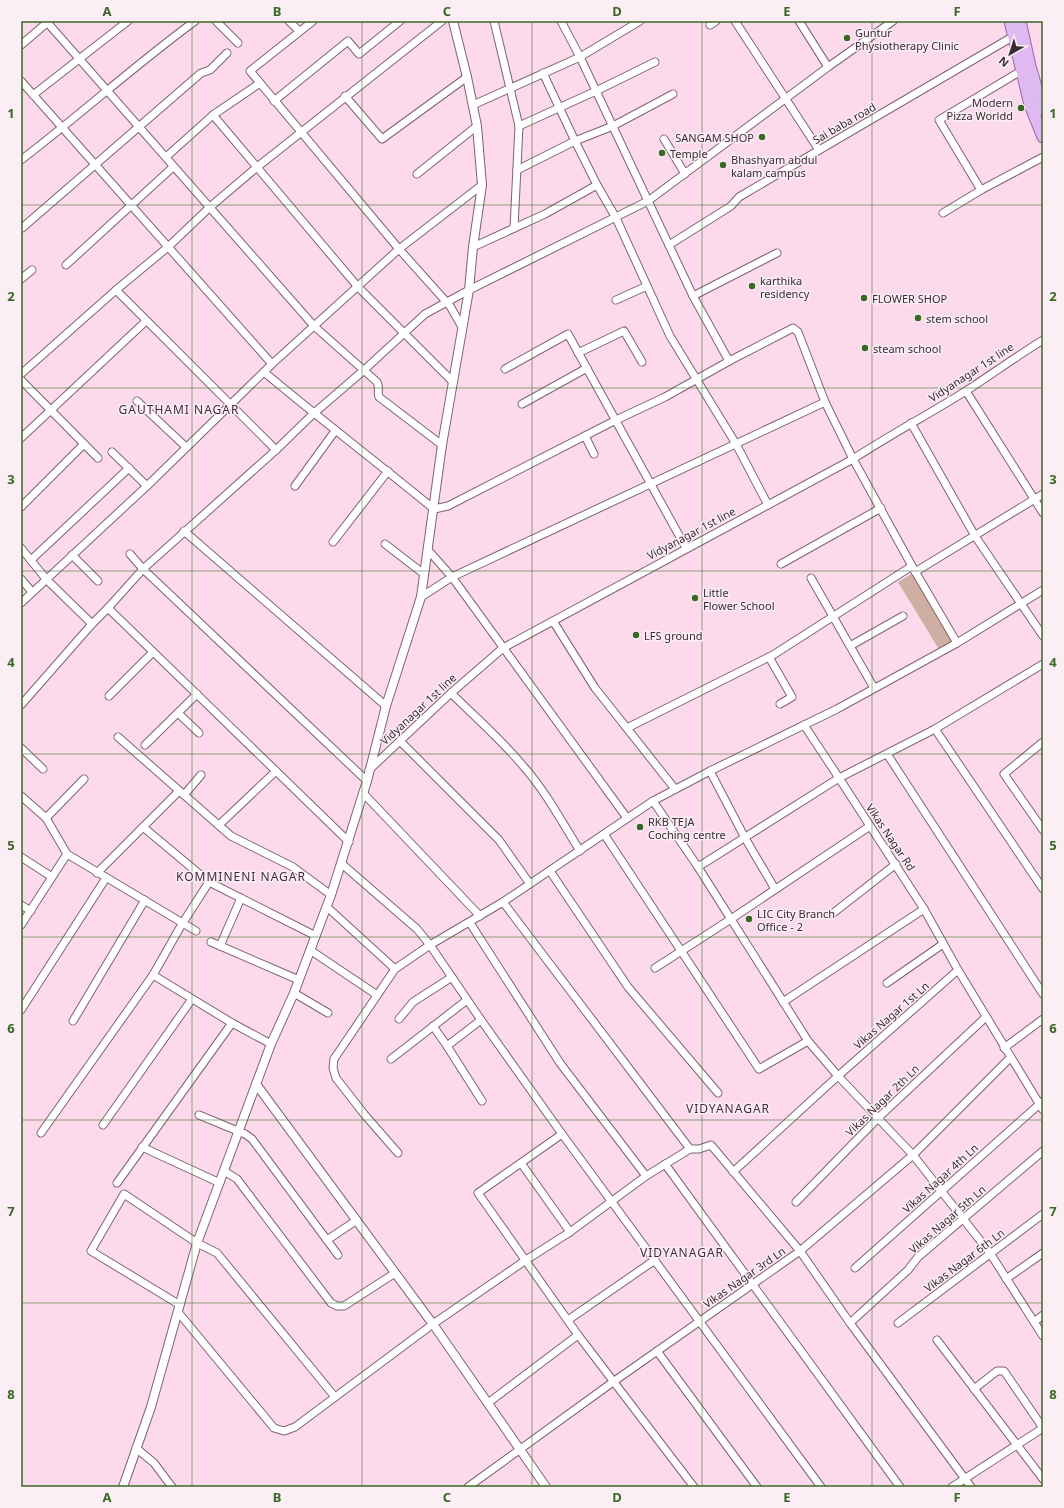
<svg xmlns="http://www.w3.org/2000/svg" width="1064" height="1508" font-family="'Noto Sans',sans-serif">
<rect width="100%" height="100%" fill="#fcdaec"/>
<polygon fill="#ceafa1" points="915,572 957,643 940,651 898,582"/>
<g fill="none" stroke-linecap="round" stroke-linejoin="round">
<g stroke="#7f6272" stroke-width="9">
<g id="minor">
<path d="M46 21 314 326 377 382C380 387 377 392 379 397L442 445"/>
<polyline points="216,21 238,43"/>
<polyline points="289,21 299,31"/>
<polyline points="313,21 250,71 399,249 450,306 462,327"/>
<polyline points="494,21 519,126 514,228"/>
<polyline points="561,21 580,57 693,296 729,361"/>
<polyline points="735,21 819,150"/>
<polyline points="799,21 828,67"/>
<polyline points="710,25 716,21"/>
<polyline points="21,45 49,21"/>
<polyline points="1021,71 939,120 981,190 1043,157"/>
<polyline points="543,73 575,141 597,185"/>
<polyline points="21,81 272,364"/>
<polyline points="33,95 128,21"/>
<polyline points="345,96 382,139 467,77"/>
<polyline points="274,101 348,41 359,54 400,21"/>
<polyline points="473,105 580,57 640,21"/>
<polyline points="213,115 358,287 452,381"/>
<polyline points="519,126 596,91 655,62"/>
<polyline points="664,139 685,174"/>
<polyline points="166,157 213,115 260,83"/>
<path d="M21 160C80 115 135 65 195 21"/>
<polyline points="517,170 575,141 613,126 673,94"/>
<polyline points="417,174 477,126"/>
<polyline points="943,213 981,190"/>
<polyline points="22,228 201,73 210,70 227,53"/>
<polyline points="669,245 731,206 739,197 1014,36"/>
<polyline points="473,247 545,214 597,185 616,218 670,336 736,444 768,505"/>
<polyline points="66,265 173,167"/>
<polyline points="21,279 32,270"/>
<polyline points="116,290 276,450"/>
<polyline points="693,296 777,253"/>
<polyline points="616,300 647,286"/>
<polyline points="578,353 624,331 642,362"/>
<polyline points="505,369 568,334 686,548"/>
<path d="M264 372C320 419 378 463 434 509L448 506 616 420 665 397 731 360 793 328 798 332 825 402 853 459 912 566 957 643 1043 590"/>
<polyline points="21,374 116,290 168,247 210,207 256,168 442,21"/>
<polyline points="21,380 98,458"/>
<polyline points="966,391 1043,513"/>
<polyline points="137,401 186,447"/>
<polyline points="522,404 587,368"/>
<polyline points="911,423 975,536 1043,636"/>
<polyline points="585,436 594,454"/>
<polyline points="21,438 146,321"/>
<polyline points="112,452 147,486"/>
<polyline points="295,486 335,431"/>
<polyline points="21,507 84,444"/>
<polyline points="184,531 386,706"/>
<polyline points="333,542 388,471"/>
<polyline points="385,544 424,574"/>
<polyline points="21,548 46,579 92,624"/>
<polyline points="428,550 452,577 627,818"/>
<polyline points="130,554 143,569 367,781"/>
<polyline points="72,555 98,581"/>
<polyline points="31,560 129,468"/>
<polyline points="781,564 881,508"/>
<polyline points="915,572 1043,494"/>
<polyline points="811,578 874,688"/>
<polyline points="21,579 32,592"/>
<polyline points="421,597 452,577 825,402"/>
<polyline points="21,603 147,486 272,364 399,249 482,185"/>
<polyline points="108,608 349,842"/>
<polyline points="553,621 595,688 675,789"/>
<polyline points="850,646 903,616"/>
<polyline points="769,657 792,697 780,704"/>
<polyline points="1043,664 935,729 839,778 924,909 958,970 1043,1110"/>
<path d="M451 693C475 717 502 740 524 767 546 792 562 822 580 851"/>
<polyline points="109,696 153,652"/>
<polyline points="21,705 92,624 108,608 143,569 276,450 313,414 363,371 425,314 469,290 648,201 828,67 893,21"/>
<polyline points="178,713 199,733"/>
<polyline points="627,728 773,655 912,566"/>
<polyline points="935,729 1043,889"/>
<polyline points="118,737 231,836 293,867 331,895"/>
<polyline points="400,741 499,840 530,884"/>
<polyline points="1043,742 1004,774 1043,830"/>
<polyline points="145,745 197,694"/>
<polyline points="21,748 43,769"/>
<polyline points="887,754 1043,994"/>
<path d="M369 770 451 693 503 648 853 459C890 435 929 414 966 391 992 374 1017 356 1043 340"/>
<polyline points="710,771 745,838 775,889"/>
<polyline points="363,793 480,916"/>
<polyline points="184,795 201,775"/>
<polyline points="21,796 46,818 67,854 196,931"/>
<polyline points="653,801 710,771 837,709 957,643"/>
<polyline points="46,818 84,779"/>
<polyline points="219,825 276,771"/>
<polyline points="143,827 209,882 316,936"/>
<polyline points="604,834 759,1069 808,1041"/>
<polyline points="21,857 52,877"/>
<polyline points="342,864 417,929 430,945 481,1020 562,1134 821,1487"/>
<polyline points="698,867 839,778 804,725"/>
<polyline points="550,871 628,987 718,1093"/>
<polyline points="97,873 179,791"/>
<polyline points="503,902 690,1149 699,1149 711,1145 800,1251 850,1323 971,1487"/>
<polyline points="21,905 31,911"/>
<polyline points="327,907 395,969"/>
<polyline points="832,914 896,864"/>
<polyline points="470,923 560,1063 646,1176"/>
<polyline points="21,925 67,854"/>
<polyline points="211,942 299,980"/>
<polyline points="220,946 241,898"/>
<polyline points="310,950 377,995"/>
<polyline points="655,968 731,919 870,826"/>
<polyline points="153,975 232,1023 271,1044"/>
<polyline points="887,983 943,944"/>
<polyline points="294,993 328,1013"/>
<polyline points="783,1002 924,909"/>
<polyline points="21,1010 106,878"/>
<polyline points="399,1019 413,1002 452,977"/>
<polyline points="481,1020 447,1046 482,1101"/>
<polyline points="73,1021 145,900"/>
<polyline points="433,1026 447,1046"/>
<polyline points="1004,1048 1043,1019"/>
<polyline points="391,1059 467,1000"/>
<polyline points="199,1115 245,1134 252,1139 338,1255"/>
<polyline points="103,1125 192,999"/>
<polyline points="41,1133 153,975 182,924 209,882"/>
<polyline points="562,1134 478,1193 578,1335 694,1487"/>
<polyline points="142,1147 220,1183"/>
<polyline points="398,1153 364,1114 336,1078 333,1068 334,1059 395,969 430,945 503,902 653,801 698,867 808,1041 838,1076 913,1155 990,1253 1043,1336"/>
<polyline points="521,1163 570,1232"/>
<polyline points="665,1164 900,1487"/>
<polyline points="224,1171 237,1179 331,1303 337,1306 344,1306 395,1273"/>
<polyline points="733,1172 838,1076 958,970"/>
<polyline points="117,1183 232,1023"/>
<polyline points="796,1202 878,1118 986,1017"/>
<polyline points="327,1240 357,1220"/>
<polyline points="855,1268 1043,1101"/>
<polyline points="1006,1279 1043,1253"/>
<polyline points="180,1305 91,1251 124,1194 197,1243 217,1253 335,1397"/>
<polyline points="178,1312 274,1428 284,1431 295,1427 433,1324 526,1260 570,1232 646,1176 690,1149"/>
<polyline points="568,1320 655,1260"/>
<polyline points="1034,1322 1043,1315"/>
<polyline points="850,1323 908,1270 918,1257 1043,1151"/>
<polyline points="898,1323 1043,1214"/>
<polyline points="937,1340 1043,1479"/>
<polyline points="657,1351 757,1487"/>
<polyline points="974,1389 997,1371 1004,1371 1043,1428"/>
<polyline points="488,1403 578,1335"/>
<polyline points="136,1448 154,1463 172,1487"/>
<polyline points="468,1487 613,1382 800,1251 913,1155 1010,1058"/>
<polyline points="952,1487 1043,1428"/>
</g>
</g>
<g stroke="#7f6272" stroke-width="10">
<g id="tertiary">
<polyline points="256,1084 435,1327 546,1487"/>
<polyline points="123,1487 151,1407 197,1243 271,1044 294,993 331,895 367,781 386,706 421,597 442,445 469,290 473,247 482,185 477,126 467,77 453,21"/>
</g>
</g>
<g stroke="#9669a9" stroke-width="13">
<g id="primary">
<polyline points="1010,21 1030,105 1043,137"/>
<polyline points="1020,21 1030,66 1043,111"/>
</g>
</g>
<use href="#minor" stroke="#fff" stroke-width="7"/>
<use href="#tertiary" stroke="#fff" stroke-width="8"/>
<use href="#primary" stroke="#dfb9f2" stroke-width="11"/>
</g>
<path fill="none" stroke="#3a6725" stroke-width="1" stroke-opacity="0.55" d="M192 21V1487M362 21V1487M532 21V1487M702 21V1487M872 21V1487M21 205H1043M21 388H1043M21 571H1043M21 754H1043M21 937H1043M21 1120H1043M21 1303H1043"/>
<g fill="#3a6725" stroke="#fceef5" stroke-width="1.5">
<circle cx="847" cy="38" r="4"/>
<circle cx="1021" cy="108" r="4"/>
<circle cx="762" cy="137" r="4"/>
<circle cx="662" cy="153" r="4"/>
<circle cx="723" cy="165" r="4"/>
<circle cx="752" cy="286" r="4"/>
<circle cx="864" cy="298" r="4"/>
<circle cx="918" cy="318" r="4"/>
<circle cx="865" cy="348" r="4"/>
<circle cx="695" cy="598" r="4"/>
<circle cx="636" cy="635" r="4"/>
<circle cx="640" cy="827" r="4"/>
<circle cx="749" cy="919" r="4"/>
</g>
<g text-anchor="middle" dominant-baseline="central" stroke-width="3" stroke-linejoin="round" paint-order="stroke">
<g font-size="11" fill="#382b32" stroke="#fceef5" text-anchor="start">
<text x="855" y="32">Guntur<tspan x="855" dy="13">Physiotherapy Clinic</tspan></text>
<text x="1013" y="102" text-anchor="end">Modern<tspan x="1013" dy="13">Pizza Worldd</tspan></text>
<text x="754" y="137" text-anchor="end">SANGAM SHOP</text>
<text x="670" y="153">Temple</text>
<text x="731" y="159">Bhashyam abdul<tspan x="731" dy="13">kalam campus</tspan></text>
<text x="760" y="280">karthika<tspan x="760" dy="13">residency</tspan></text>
<text x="872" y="298">FLOWER SHOP</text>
<text x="926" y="318">stem school</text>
<text x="873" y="348">steam school</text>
<text x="703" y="592">Little<tspan x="703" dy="13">Flower School</tspan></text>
<text x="644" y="635">LFS ground</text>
<text x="648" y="821">RKB TEJA<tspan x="648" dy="13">Coching centre</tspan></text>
<text x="757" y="913">LIC City Branch<tspan x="757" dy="13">Office - 2</tspan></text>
</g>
<g font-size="11" fill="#382b32" stroke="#fceef5">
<text transform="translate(844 123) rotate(-30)">Sai baba road</text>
<text transform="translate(971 372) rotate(-33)">Vidyanagar 1st line</text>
<text transform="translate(691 533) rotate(-28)">Vidyanagar 1st line</text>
<text transform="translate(418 709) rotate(-43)">Vidyanagar 1st line</text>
<text transform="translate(891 837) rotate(56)">Vikas Nagar Rd</text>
<text transform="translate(891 1015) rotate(-41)">Vikas Nagar 1st Ln</text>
<text transform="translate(882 1100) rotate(-44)">Vikas Nagar 2th Ln</text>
<text transform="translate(940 1178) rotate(-42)">Vikas Nagar 4th Ln</text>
<text transform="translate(947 1219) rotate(-41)">Vikas Nagar 5th Ln</text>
<text transform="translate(964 1260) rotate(-37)">Vikas Nagar 6th Ln</text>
<text transform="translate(744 1277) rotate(-35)">Vikas Nagar 3rd Ln</text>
</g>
<g font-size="12" letter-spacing="1" fill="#452b3a" stroke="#fceef5">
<text x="179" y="409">GAUTHAMI NAGAR</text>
<text x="241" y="876">KOMMINENI NAGAR</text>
<text x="728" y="1108">VIDYANAGAR</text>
<text x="682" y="1252">VIDYANAGAR</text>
</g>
</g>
<rect width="1064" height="1508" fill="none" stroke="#fceef5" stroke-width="44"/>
<g transform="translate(1010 54) rotate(219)" stroke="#fceef5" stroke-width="3" paint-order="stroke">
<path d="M0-3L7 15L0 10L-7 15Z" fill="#382b32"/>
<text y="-6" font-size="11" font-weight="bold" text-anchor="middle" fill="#382b32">N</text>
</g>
<rect x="22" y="22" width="1020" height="1464" fill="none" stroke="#3a6725" stroke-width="1.5"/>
<g font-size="13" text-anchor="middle" font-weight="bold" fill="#3a6725">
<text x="107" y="16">A</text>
<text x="277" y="16">B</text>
<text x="447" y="16">C</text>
<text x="617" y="16">D</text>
<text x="787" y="16">E</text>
<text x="957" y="16">F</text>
<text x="11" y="118">1</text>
<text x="1053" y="118">1</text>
<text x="11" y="301">2</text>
<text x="1053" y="301">2</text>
<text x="11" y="484">3</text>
<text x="1053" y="484">3</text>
<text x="11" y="667">4</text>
<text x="1053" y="667">4</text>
<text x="11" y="850">5</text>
<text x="1053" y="850">5</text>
<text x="11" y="1033">6</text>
<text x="1053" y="1033">6</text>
<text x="11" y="1216">7</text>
<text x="1053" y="1216">7</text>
<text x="11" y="1399">8</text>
<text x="1053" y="1399">8</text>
<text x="107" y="1502">A</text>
<text x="277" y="1502">B</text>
<text x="447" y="1502">C</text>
<text x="617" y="1502">D</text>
<text x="787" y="1502">E</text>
<text x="957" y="1502">F</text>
</g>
</svg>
